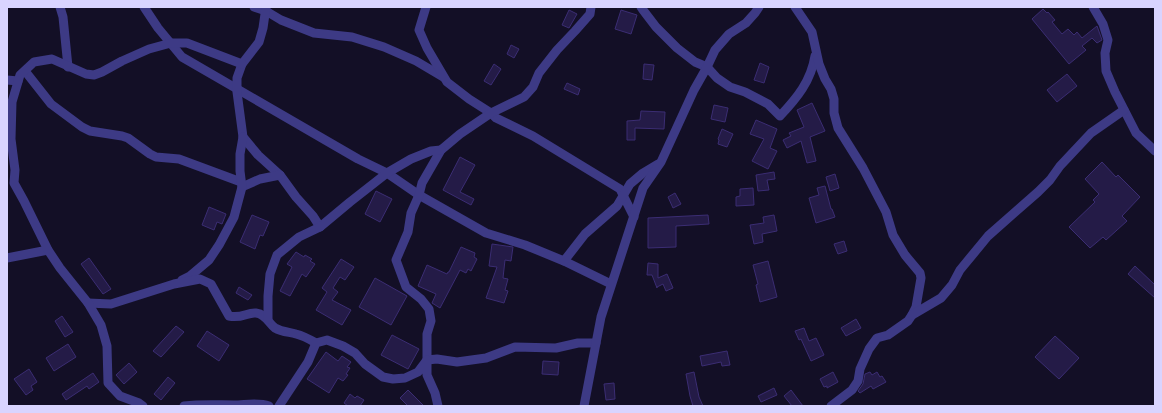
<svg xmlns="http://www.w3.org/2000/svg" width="1162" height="413" font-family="'Sofia Sans Condensed',sans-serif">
<rect width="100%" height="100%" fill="#130f26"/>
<g fill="#241b47" stroke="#3b2d73">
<polygon points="1043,9 1047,13 1048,12 1055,20 1052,22 1062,34 1068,29 1074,35 1077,32 1082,38 1097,26 1102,40 1097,43 1092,38 1082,46 1086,50 1069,64 1032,19"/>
<polygon points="569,10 577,14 569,28 562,25"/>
<polygon points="621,10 637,15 631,34 615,29"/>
<polygon points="511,45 519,49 514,58 507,54"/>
<polygon points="760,63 769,67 764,83 754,80"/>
<polygon points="494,64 501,69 491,85 484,81"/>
<polygon points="644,64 654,65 652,80 643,79"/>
<polygon points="1067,74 1077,86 1057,102 1047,90"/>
<polygon points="567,83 580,89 578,95 564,89"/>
<polygon points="812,103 825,131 810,137 816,161 807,163 801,141 787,148 783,140 791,136 789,133 804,127 797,110"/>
<polygon points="714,105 728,108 725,122 711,119"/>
<polygon points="641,111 665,112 664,129 635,128 635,140 627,140 627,121 640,120"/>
<polygon points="756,120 777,129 770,148 777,151 768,169 752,161 764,139 750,134"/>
<polygon points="722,129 733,134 727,147 718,144 719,140 718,139"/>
<polygon points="460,157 475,165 460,192 474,199 471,205 443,190"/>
<polygon points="1102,162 1116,177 1118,175 1140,197 1122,216 1127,221 1106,240 1103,237 1090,248 1069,227 1095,202 1093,200 1099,194 1085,179"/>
<polygon points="774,172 775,179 767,180 769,190 758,191 756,175"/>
<polygon points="835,174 839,188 830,191 826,177"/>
<polygon points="825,186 831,209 832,209 835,217 816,223 809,198 819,195 817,188"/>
<polygon points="753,188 754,205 736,206 736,197 740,196 740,189"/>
<polygon points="376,191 392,199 380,222 365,214"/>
<polygon points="675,193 681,204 673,208 668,197"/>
<polygon points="209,207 226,214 222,224 217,222 214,230 202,225"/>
<polygon points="252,215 269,222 263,236 260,235 255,249 240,242"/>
<polygon points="708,215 709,224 676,226 676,247 648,248 648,218"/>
<polygon points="774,215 777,231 762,234 763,242 754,244 750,225 764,223 763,217"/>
<polygon points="844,241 847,251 838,254 834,244"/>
<polygon points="492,244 513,247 511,261 505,260 503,278 508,279 505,290 508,291 504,303 486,298 497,267 489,266"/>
<polygon points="461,247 475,253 474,257 477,259 471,271 468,269 466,273 460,270 440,308 432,303 436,294 418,286 427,265 447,274 448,272 449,272"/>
<polygon points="296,252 304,257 305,255 312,259 310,261 315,264 306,277 302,274 290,296 280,291 292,267 287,264"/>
<polygon points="89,258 111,289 103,294 81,264"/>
<polygon points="341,259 354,267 345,280 340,277 333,288 338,292 332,300 351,310 342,325 316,310 327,292 322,288"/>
<polygon points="768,261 777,297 760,302 756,285 758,284 753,265"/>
<polygon points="648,263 658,264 658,278 667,274 673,288 666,291 663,284 657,287 657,288 652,275 647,275"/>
<polygon points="1135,266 1155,285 1155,298 1128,274"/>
<polygon points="375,278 407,296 391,325 359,307"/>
<polygon points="239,287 252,295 248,300 236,293"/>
<polygon points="62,316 73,332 65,337 55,321"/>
<polygon points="856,319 861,328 846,336 841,328"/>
<polygon points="176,326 184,332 161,357 153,351"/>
<polygon points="804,328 809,341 816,338 824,355 811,361 801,339 799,340 795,331"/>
<polygon points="207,331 229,345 219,361 197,346"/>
<polygon points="392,335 419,349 408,369 381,355"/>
<polygon points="1055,336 1079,358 1059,379 1035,357"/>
<polygon points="68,344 76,357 54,371 46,358"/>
<polygon points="727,351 730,365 722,366 721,362 702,366 700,356"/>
<polygon points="326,352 338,361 342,356 351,362 347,367 350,368 346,374 348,375 343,381 338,378 329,393 307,379"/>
<polygon points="543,361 559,362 558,375 542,374"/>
<polygon points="129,363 137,372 124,384 116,375"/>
<polygon points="29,369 37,382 31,386 33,390 26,395 14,379"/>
<polygon points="694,372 699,397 703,406 693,406 690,396 686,374"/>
<polygon points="833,372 838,382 827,388 827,386 824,387 820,379"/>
<polygon points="870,372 872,375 877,372 880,377 882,376 886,382 873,389 871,386 860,393 858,391 863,384 865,374"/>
<polygon points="93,373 99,382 89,389 87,386 66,400 62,394"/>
<polygon points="168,377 175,383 161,400 154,394"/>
<polygon points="614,383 615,399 606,400 604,384"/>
<polygon points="774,388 777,395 761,402 758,396"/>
<polygon points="408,390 424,406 408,406 400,398"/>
<polygon points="791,390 803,406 792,406 784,396"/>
<polygon points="350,394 355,398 357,396 364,400 360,406 348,406 344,403"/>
</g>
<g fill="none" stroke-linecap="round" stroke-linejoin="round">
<g stroke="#3d3a85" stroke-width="9">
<polyline points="60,7 63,17 68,67"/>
<polyline points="144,7 158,28 182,57 358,159 387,173 419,195 486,233 525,245 564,261 611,284"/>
<polyline points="254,7 266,11 281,20 314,33 352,37 384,47 416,61 443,77"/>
<polyline points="266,7 263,28 259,42 242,64 237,78 237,92 243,137 258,155 280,175 296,197 313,216 320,227"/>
<polyline points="426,7 419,30 427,48 447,82 469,99 491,113 496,118 533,136 620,189 634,217"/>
<polyline points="591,7 590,14 575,31 557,50 539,73 533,87 524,97 491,113 460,134 441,150 422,183 419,195 411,213 408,232 396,260 406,287 421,299 429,309 431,321 427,334 427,360 437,359 457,362 486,358 515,347 556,348 578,343 596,343"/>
<path d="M641 7 643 10 656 27 677 48 695 62 707 67 717 78 730 87 745 92 768 104 780 116C797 98 811 81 815 56"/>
<polyline points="795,7 812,32 819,64 825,79 831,89 834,99 834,113 838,128 863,168 886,212 893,235 905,255 920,273 921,278 916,307 912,315 908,321 888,335 877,338 869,349 860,369 858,381 852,390 831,406"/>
<polyline points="1093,7 1103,24 1108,40 1105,53 1106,71 1115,92 1136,133 1155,151"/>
<polyline points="25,71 51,104 82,127 90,131 122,136 128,138 150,154 156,157 179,159 241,182"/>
<polyline points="7,80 18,81"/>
<polyline points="242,187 260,179 280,175"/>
<polyline points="7,258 48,250"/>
<polyline points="564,261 585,234 617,206 630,184 643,173 658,164"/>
<polyline points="182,280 190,276 209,260 219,245 234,217 242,187 240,171 240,154 243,137"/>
<path d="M88 303 111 304 174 284 200 279 211 284 229 316C242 319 247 312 256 313 266 314 268 323 275 328 282 332 289 332 296 334 304 336 309 339 316 343"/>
<polyline points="912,315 941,298 952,285 960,270 988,236 1038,192 1050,180 1060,166 1091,133 1124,110"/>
<polyline points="268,319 268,296 270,274 277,255 299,237 320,227 350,202 387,173 411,159 431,151 441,150"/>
<polyline points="143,406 139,403 120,396 108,383 107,346 101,325 88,303 60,268 48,250 24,201 14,183 15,170 11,139 12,102 20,75 34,62 52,59 86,74 94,75 102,72 122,61 149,49 171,43 187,43 242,64"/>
<path d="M184 406C201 404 217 405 234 405 245 405 258 402 269 406"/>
<polyline points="279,406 308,362 316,343 327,340 343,346 355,353 365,364 383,377 393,379 405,378 418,372 427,360 427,375 435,393 438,406"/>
<polyline points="584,406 601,317 643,188 661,162 694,90 707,67 715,50 729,34 746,23 755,13 759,7"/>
</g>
</g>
<rect width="1162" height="413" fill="none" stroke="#d9d4ff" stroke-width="16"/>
</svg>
